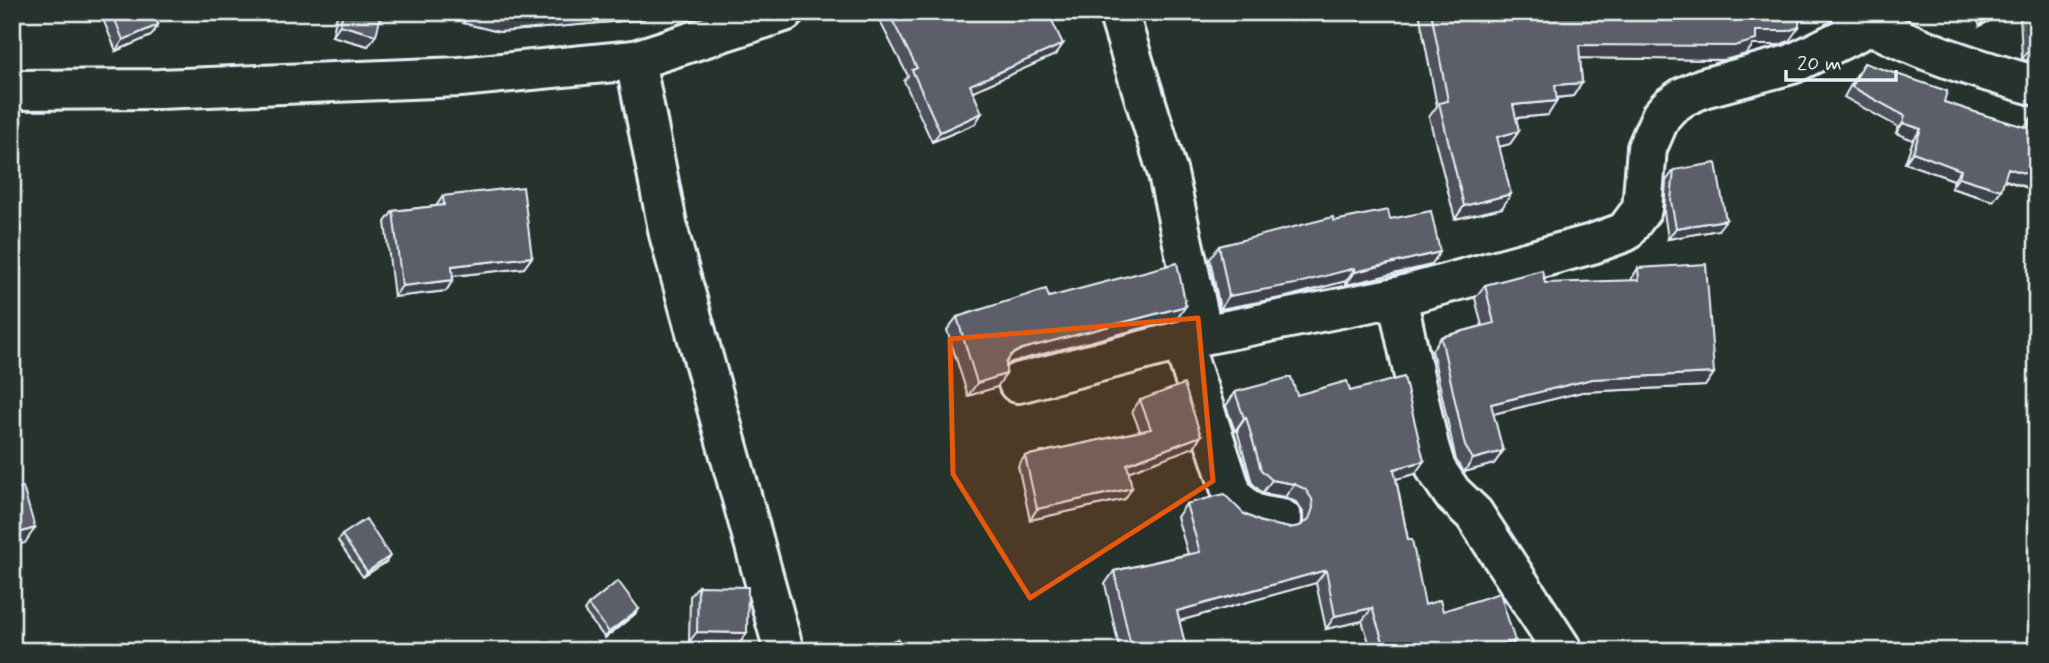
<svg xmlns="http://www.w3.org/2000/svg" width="2049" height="663" font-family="Mynerve,sans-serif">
<rect width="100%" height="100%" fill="#26332d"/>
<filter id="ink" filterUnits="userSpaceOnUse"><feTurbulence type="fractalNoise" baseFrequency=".0143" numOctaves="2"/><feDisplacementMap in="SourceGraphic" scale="14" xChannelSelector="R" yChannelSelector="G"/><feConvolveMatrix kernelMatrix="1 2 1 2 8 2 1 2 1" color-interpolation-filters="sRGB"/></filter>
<g filter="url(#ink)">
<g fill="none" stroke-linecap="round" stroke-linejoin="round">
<g stroke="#e8f1f8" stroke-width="44">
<g id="minor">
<polyline points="1118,12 1168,174 1203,335"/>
<path d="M1851 13C1908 48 1973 68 2037 86"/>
<polyline points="635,60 669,234 784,651"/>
<polyline points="12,90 159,89 460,77 635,60 784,12"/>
<polyline points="1397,297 1429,446 1436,469 1452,493 1474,514 1563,651"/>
<path d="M1182 341 1232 493C1248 515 1256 515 1282 519"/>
<polyline points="1018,383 1203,335 1397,297 1592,244 1625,232 1642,209 1647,148 1661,116 1670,106 1683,97 1703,88 1792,64 1871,25"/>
</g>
</g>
<use href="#minor" stroke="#26332d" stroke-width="38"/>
</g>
<g fill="#4f515c" stroke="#e8f1f8" stroke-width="2">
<polygon points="100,12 153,12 158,25 151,36 116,51"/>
<polygon points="338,12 382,12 368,46 332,36"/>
<polygon points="466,12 649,12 644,19 499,32 463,23"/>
<polygon points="878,12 934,12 935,14 1063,44 1055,55 973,91 975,124 932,142 904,81 908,76 876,14"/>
<polygon points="1419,12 1799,12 1789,41 1779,45 1753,45 1746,54 1724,60 1580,58 1582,83 1573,96 1557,98 1548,115 1516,118 1519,131 1510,144 1499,147 1502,208 1455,219 1429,117 1437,106"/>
<polygon points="1973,12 2006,12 1980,26"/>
<polygon points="2020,12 2037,12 2037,64 2022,59"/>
<polygon points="1864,63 1944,102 1984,115 2024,127 2031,118 2037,120 2037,191 2004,180 2001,190 1993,201 1951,188 1954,180 1905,163 1913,140 1896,133 1898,127 1844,97 1857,74"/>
<polygon points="1674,170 1718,230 1668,239 1664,212 1666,181"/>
<polygon points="443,196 532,257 524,268 453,276 453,280 446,291 394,297 385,222 393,211 436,206"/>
<polygon points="1390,219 1431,265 1346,285 1346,281 1286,297 1220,309 1210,259 1219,246 1334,221"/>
<polygon points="1638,268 1714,373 1705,386 1582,392 1493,414 1503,451 1494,464 1464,472 1456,460 1432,350 1441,337 1482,326 1475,298 1485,285 1630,281"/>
<polygon points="1049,297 1177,319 1012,362 1006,366 997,387 968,396 947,330 957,317"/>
<polygon points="1350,391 1415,474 1396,479 1408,540 1425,605 1515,641 1508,651 1372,651 1362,621 1326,629 1316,583 1179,621 1185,644 1180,651 1120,651 1105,584 1114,571 1188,554 1177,517 1186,504 1244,514 1261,522 1289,528 1300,526 1303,523 1303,512 1296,502 1285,497 1262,493 1252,483 1237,430 1235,431 1226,406 1235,392 1297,395"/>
<polygon points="1140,400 1201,436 1194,447 1129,471 1125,499 1030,520 1018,466 1025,456 1140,431 1132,411"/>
<polygon points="342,535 386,562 363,577 338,541"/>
<polygon points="698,586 747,633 739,644 689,642 690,596"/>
<polygon points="588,605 639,609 635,614 605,638 584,611"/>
</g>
<g fill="#40424b" stroke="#e8f1f8" stroke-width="2">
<polygon points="471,12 649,12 644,19 499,32 463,23"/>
<polygon points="1992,12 2006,12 1980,26 1987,15"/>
<polygon points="158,25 151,36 116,51 123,40"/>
<polygon points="340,25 376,35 368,46 332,36"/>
<polygon points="1799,27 1789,41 1779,45 1753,45 1746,54 1724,60 1569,58 1579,45"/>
<polygon points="1063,44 1055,55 962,96 970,85"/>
<polygon points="2030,48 2037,51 2037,64 2022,59"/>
<polygon points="1582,83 1573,96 1546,99 1555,85"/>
<polygon points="1557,101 1548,115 1504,119 1513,105"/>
<polygon points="982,113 975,124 932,142 940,132"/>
<polygon points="1903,123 1921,129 1913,140 1896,133"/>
<polygon points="1519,131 1510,144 1487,150 1497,137"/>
<polygon points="1913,152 1961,170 1954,180 1905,163"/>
<polygon points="2008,168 2037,177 2037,191 2000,178"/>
<polygon points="1959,177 2001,190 1993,201 1951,188"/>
<polygon points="1511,194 1502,208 1455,219 1464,206"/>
<polygon points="1726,220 1718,230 1668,239 1676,228"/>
<polygon points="1440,252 1431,265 1346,285 1355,272"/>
<polygon points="532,257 524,268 444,277 452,266"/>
<polygon points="1355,268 1346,281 1286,297 1220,309 1229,296"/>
<polygon points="453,280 446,291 394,297 402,286"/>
<polygon points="1186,306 1177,319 1012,362 1002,368 1011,355 1022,349"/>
<polygon points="1714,373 1705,386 1582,392 1481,417 1491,404 1592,379"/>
<polygon points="1006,374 997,387 968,396 977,383"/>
<polygon points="1246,417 1237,430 1235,431 1244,418"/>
<polygon points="1201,436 1194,447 1120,475 1127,464"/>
<polygon points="1503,451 1494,464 1464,472 1473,459"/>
<polygon points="1424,461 1415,474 1385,482 1394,469"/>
<polygon points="1272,480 1294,484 1285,497 1262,493"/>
<polygon points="1132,488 1125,499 1030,520 1037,509"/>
<polygon points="35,528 25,543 12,547 12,535"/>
<polygon points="390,556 386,562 363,577 367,572"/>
<polygon points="1326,570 1316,583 1168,624 1177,611"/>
<polygon points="1372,608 1362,621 1326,629 1335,616"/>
<polygon points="639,609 635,614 605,638 609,632"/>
<polygon points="697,632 747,633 739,644 689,642"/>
<polygon points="1515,641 1508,651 1483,651"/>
<polygon points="1185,644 1180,651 1155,651"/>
</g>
<g fill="#5c5e6b" stroke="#e8f1f8" stroke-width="2">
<polygon points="112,12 153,12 158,25 123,40"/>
<polygon points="343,12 382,12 376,35 340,25"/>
<polygon points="471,12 610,12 506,22"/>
<polygon points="888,12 934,12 935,14 939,12 1048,12 1063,44 970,85 982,113 940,132 912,70 917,68"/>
<polygon points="1431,12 1799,12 1799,27 1788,31 1756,31 1756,40 1734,46 1579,45 1582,83 1555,85 1557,101 1513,105 1519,131 1497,137 1511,194 1464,206 1439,103 1448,101"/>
<polygon points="2028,12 2037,12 2037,51 2030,48"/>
<polygon points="1864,63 1947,91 1944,102 1984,115 2028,128 2031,118 2037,120 2037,177 2008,168 2001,190 1959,177 1961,170 1913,152 1921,129 1903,123 1905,116 1852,87"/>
<polygon points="1716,163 1726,220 1676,228 1671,201 1674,170"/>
<polygon points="523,187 532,257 452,266 453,280 402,286 393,211 444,205 443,196"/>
<polygon points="1388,210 1390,219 1431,211 1440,252 1355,272 1355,268 1295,284 1229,296 1219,246 1333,217 1334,221"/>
<polygon points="1177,263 1186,306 1022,349 1011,355 1006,363 1006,374 977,383 957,317 1046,289 1049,297"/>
<polygon points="1706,264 1714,373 1592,379 1491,404 1503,451 1473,459 1465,446 1441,337 1494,323 1485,285 1542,270 1545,283 1639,280 1638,268"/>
<polygon points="1291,377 1297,395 1347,381 1350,391 1404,377 1424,461 1394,469 1408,540 1412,540 1425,605 1440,600 1443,611 1500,593 1515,641 1483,651 1386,651 1372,608 1335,616 1326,570 1177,611 1185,644 1155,651 1132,651 1114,571 1200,552 1186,504 1224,494 1244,514 1261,522 1289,528 1300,526 1309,519 1313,508 1312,499 1305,489 1294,484 1272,480 1261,470 1246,417 1244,418 1235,392"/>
<polygon points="1184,384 1201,436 1127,464 1132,488 1037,509 1025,456 1151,429 1140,400"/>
<polygon points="23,487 35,528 12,535 12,490"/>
<polygon points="366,519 390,556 367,572 342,535"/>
<polygon points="618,581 639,609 609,632 588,605"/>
<polygon points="698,586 748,587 747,633 697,632"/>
<polygon points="898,639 902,651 860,651"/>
</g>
</g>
<path fill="#e8590c" fill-opacity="0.2" stroke="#e8590c" stroke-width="5" stroke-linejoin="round" d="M1198 318 1213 481 1030 598 953 474 950 339Z"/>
<rect width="2049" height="663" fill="none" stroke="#26332d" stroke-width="42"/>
<rect x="21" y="21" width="2007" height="621" fill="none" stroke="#e8f1f8" stroke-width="2.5" filter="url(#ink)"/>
<path d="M1786 70v10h110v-10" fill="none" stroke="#e8f1f8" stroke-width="3.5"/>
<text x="1797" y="70" font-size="21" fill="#e8f1f8" stroke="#26332d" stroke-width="5" paint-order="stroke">20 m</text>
</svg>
